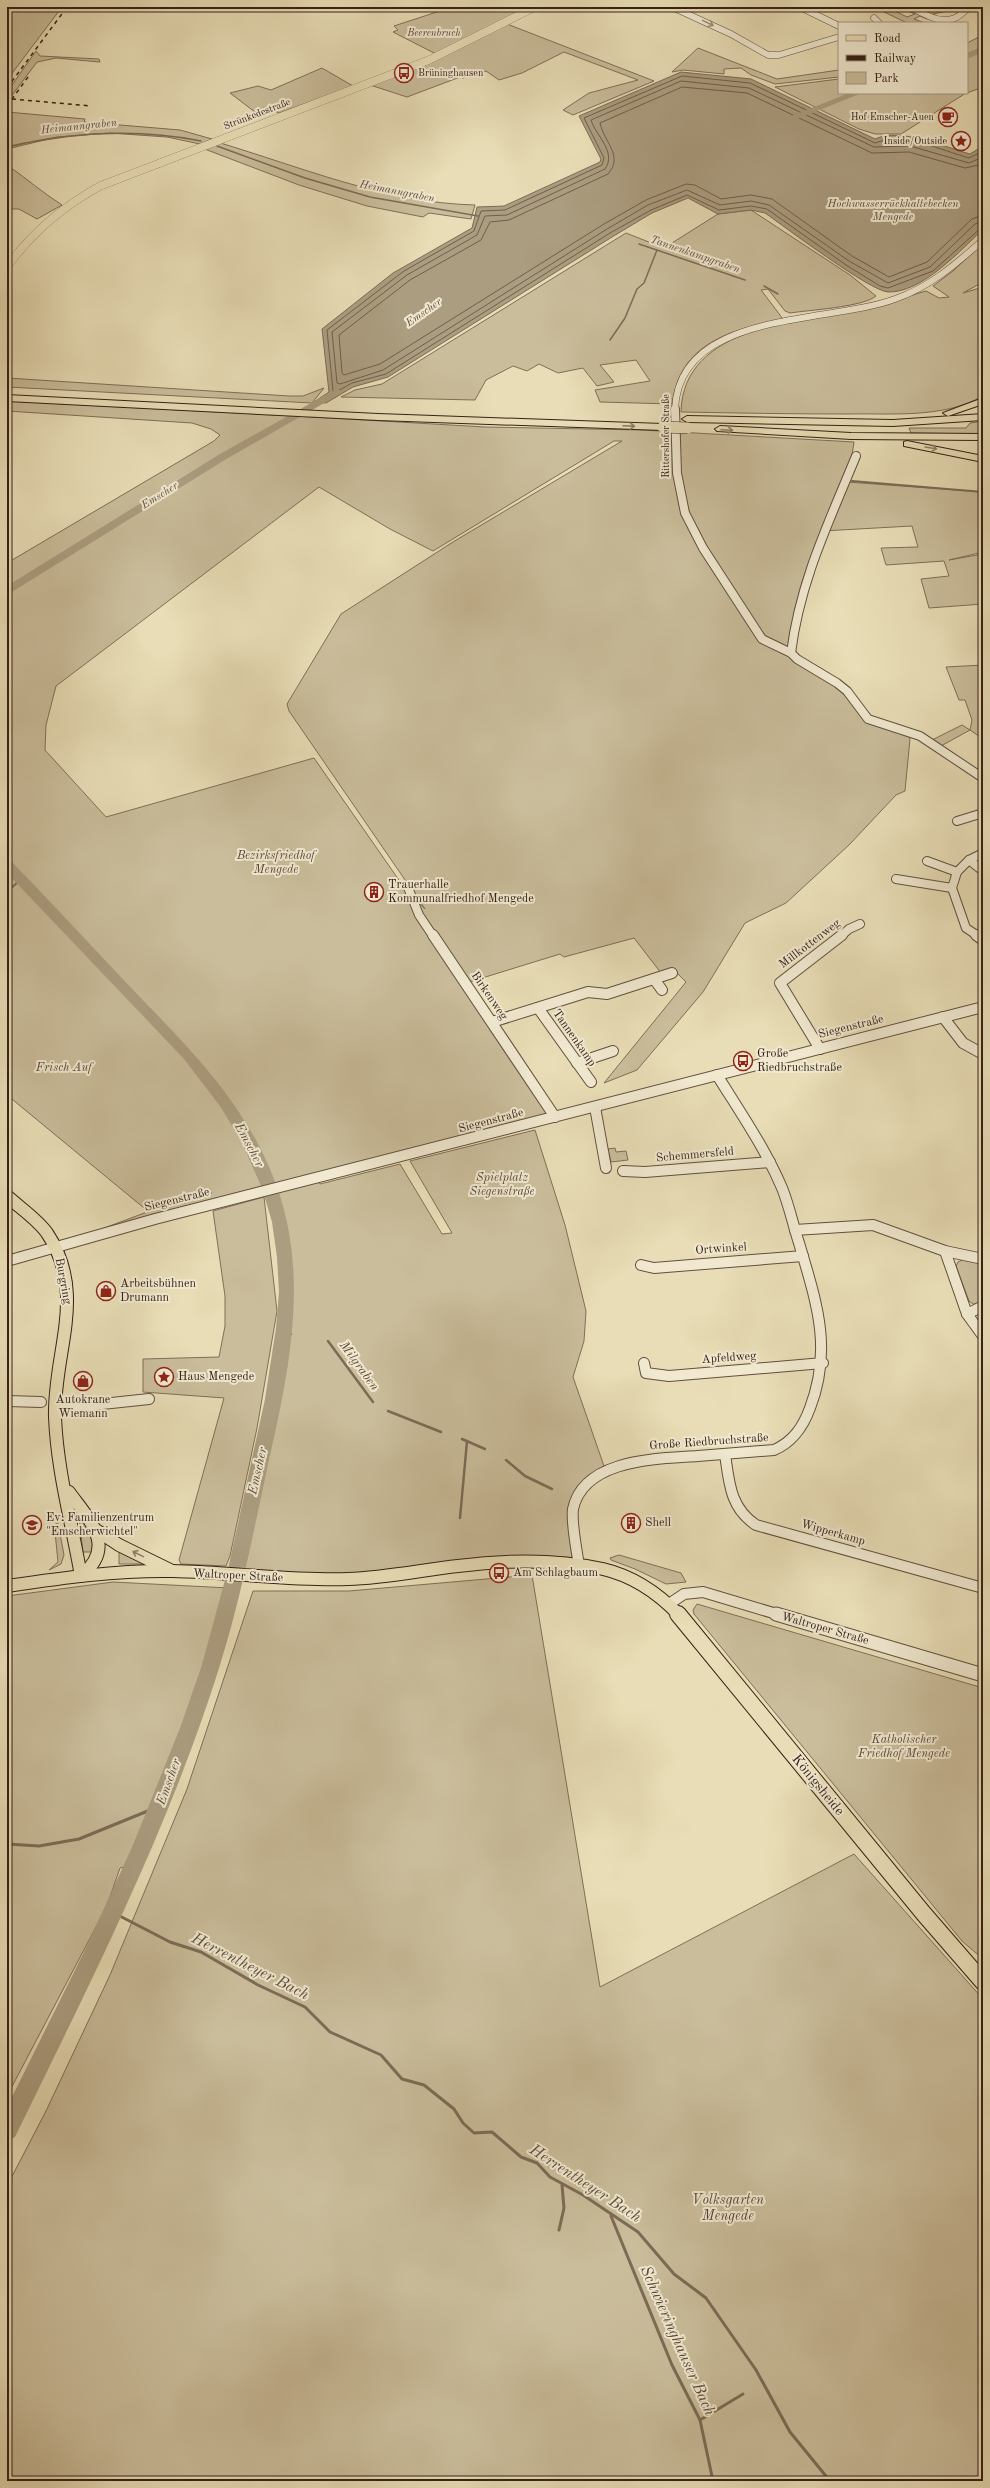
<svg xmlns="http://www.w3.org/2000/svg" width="990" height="2488" font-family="'Old Standard TT',serif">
<rect width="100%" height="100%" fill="#e8ddb6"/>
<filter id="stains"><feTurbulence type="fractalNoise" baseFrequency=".005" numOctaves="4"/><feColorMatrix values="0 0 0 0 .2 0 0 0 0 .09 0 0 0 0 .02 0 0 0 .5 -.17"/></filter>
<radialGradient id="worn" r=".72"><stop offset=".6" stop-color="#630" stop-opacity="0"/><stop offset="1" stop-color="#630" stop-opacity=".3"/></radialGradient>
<g fill="#cabd9b" stroke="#806e58" fill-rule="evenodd">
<polygon points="7,7 62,7 7,80"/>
<polygon points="452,7 527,7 436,54 393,32 398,30 394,26"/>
<polygon points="884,7 890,7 889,8 907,17 915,14 908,11 912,10 931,18 927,19 920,16 914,19 925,23 907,23 882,11 888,9"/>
<polygon points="923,7 968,7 964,9 954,7 952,10 933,14 937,16 935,16 919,8"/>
<polygon points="507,24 654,81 573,115 563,110 589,93 638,80 564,52 522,73 499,80 486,71 463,78 460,77 407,97 370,85"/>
<polygon points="983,35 983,87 967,93 967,43"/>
<polygon points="698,48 777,79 839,70 839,77 775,84 751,75 741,68 724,69 724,74 683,70 672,72"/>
<polygon points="36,51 40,56 99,59 100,62 56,58 37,62 7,102 7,92"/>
<polygon points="322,68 353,86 279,113 266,107 255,112 230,93 258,86 271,90"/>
<polygon points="839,79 839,93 966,93 901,134 875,134 859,129 775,87"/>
<polygon points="7,112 85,119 84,122 180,130 212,139 200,144 167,137 110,133 57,137 7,149"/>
<path d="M217 142C301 167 386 203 475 205L471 219 429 213 423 217 367 206 299 185 202 148Z"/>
<path d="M7 165C26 178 43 193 62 205L37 219 19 209H7Z"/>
<path d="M751 210 850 275 876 296C863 307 809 310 790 313L785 311 768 289 761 290 783 319C730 330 680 343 672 404L600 402 595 390 650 381 636 360 600 365 614 382 597 386 583 368 558 373 539 364 527 371 513 366 486 380 475 400 341 397 355 390 382 384 626 233 664 248 718 214Z"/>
<path d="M983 243V282L963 293 983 287V396C943 419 890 413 846 414 791 414 736 413 681 412 683 324 803 321 868 309 889 305 907 296 926 291L939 298 949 297 933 286 953 271Z"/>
<polygon points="7,378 289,396 303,396 324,388 312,403 7,387"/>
<path d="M7 401 293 416 267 432 295 416 485 427 642 430 854 442 848 482 983 492V552L949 560 983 554V604L929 608 921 579 949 576 944 561 886 565 881 548 918 547 912 526 822 531 802 582 788 656 838 687 864 720 907 734 910 739 905 791 896 795 849 845 786 903 745 923 703 992 637 1070 604 1083 686 982 673 969 661 973 634 938 564 957 560 954 466 983 549 1114 315 1175 320 1184 400 1164 442 1234 452 1233 410 1161 535 1130 565 1225 586 1311 584 1341 573 1377 604 1466C555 1500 569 1515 579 1566L531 1563 375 1578 235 1576 281 1361 288 1280 282 1231 269 1184 245 1133 226 1105 262 1186 91 1233 147 1212 212 1193 144 1208 7 1095V591L63 556 7 591V563L214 441 220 435 211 429 192 423 7 411ZM614 441H622L453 542 341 614 287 704 289 711 425 909 401 883 314 758 106 817 45 750 46 725 56 686 319 487 390 529 433 551Z"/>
<polygon points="983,421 983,434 911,433 909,428 966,428 970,423"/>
<polygon points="983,665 983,739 970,730 941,746 930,741 962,725 970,730 972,720 965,700 959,700 946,667"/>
<polygon points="615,1148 616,1152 626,1151 628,1160 611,1162 608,1149"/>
<polygon points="264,1197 277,1311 257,1428 230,1556 226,1566 181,1564 179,1560 224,1398 143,1392 143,1359 219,1357 225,1326 225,1296 213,1211"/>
<polygon points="962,1260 983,1262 983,1304 973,1304 969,1301 956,1266 958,1262"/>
<polygon points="79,1517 89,1528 96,1552 83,1552"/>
<polygon points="57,1518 64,1555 61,1564 49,1570 58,1562 55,1532"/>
<polygon points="119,1548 144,1564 119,1564"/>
<polygon points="619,1555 681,1573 686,1582 666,1584 635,1569 611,1560 610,1558"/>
<polygon points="532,1575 600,1987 854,1854 983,1999 983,2481 7,2481 7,2186 46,2111 110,1975 187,1789 253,1591 349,1591"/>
<polygon points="113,1582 229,1588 160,1792 130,1865 120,1868 106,1908 7,2096 7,1596"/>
<polygon points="697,1604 983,1688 983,1959 962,1941 694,1614 693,1610"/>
</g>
<path fill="#ab9d80" stroke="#7c6b56" d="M681 72 751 79 875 139C901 127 944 147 970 154L983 146V229C961 250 922 293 888 292 870 291 785 227 765 213L751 210 718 214 688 198 652 213 612 237 388 377 353 387 326 403 314 402 329 392 322 329 393 273 472 228 477 207 504 206 600 162 601 159 579 116Z"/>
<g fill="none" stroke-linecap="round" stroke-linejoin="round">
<g stroke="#705e4b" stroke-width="1">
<path d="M983 151 969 158C941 150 904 132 875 143L750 83 682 76 584 118 604 158 602 165 505 210 481 211 474 231 404 271 327 330 333 391 336 392 352 383 386 374 610 233 651 210 687 195 719 210 751 206 767 209 846 265 880 286 888 288 933 271 983 226"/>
<path d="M983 157 969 163 910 146 874 147 749 88 681 81 591 120C596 136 617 152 605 169L507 215 485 216 477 235 407 275 332 332 337 383 340 384 383 370 607 229 648 205 687 190 720 205 751 201 769 205 849 261 888 283 930 267 975 224 983 221"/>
<path d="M983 164 965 168 909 152 872 153 747 93 682 87 600 123C604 142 624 156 608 174L509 220 490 222 481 240 410 280 339 335 342 373 344 375 380 364 604 224 646 200 686 184 695 185 721 199 751 195 772 199 852 256 889 277 927 262 972 219 983 215"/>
</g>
<g stroke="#7c6b56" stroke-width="1.5">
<polyline points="217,146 305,178 370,197 478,216"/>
<path d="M7 147C72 132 135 128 201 141"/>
<polyline points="639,244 745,280"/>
<polyline points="764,286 778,294"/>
<polyline points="610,340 625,318 637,289 644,283 657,250"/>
</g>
<g stroke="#7c6b56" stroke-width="2">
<polyline points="852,481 983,492"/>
<polyline points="7,892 21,879"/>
</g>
<g stroke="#7c6b56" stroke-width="2.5">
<polyline points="284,1333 291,1334"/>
<polyline points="328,1341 373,1402"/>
<polyline points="388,1411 441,1432"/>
<polyline points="462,1439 485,1449"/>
<polyline points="506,1460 525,1476 552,1489"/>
<polyline points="460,1518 467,1441"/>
</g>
<g stroke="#7c6b56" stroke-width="3">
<polyline points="7,1844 39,1846 79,1839 160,1806"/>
<polyline points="112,1912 170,1942 201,1952 258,1985 305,2007 330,2032 381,2055 402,2079 424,2085 454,2109 463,2123 474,2133 492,2132 521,2157 537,2163 550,2177 583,2195 638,2232 674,2274 706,2298 756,2370 790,2432 830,2481"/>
<polyline points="611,2216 672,2365 700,2420 713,2481"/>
<polyline points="559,2230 564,2208 562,2185"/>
<polyline points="700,2420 743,2394"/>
</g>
<g fill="#ab9d80" fill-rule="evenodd">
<polygon points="983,46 983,52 967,59 967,53"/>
<polygon points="849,93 862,93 797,119 789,117"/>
<polygon points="336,389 340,390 340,394 228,458 7,595 7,586 220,454"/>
<path d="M7 861 12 862C54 905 94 949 135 992 189 1048 242 1100 272 1174 312 1270 289 1372 267 1469 253 1535 240 1601 220 1665 169 1829 90 1983 15 2137L7 2141V2107L83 1954 133 1845 180 1728 201 1668 228 1569 265 1399 276 1328 279 1292 277 1257 272 1222 262 1188 243 1144 220 1106 184 1059 7 873Z"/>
</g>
<g stroke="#624f3e" stroke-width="7">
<g id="minor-far3">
<polyline points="672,7 731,34 768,55 779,55 839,37"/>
<polyline points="800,7 839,26"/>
<path d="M910 7C923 13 940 25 955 18 960 16 965 10 970 7"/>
<polyline points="874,18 879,23"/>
<path d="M675 410C678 310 828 324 895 299 930 287 956 264 983 240"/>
</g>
</g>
<g stroke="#624f3e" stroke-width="10">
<g id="minor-far2">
<polyline points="675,409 677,473 685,513 703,548 762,639 791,653 797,659 837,683 847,691 868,719 920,736 983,778"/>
<path d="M791 653C800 581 829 522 856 456"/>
<polyline points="957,821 983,813"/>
<polyline points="969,860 983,871"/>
<polyline points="927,861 957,872"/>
<polyline points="896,879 952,888"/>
<polyline points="407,885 419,915 433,936"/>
<polyline points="841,936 849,929 860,924"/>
<polyline points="978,936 966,928 952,888 957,872 969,860 983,853"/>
</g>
</g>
<g stroke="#624f3e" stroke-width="12">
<g id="minor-far1">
<polyline points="433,935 555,1117"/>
<polyline points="976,935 983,940"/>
<polyline points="654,979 662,990"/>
<polyline points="538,1008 591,1082"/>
<polyline points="943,1017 963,1043 983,1054"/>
<polyline points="492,1022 588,992 607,994 672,973"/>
<polyline points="820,1049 780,983 842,935"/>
<polyline points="577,1063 613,1051"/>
<polyline points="595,1107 606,1168"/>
<polyline points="623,1171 645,1172 770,1162"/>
<polyline points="795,1230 873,1225 945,1251 983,1259"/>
<polyline points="945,1251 967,1314 983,1336"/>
<polyline points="7,1261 155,1219 983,1007"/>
<polyline points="641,1265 654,1268 803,1256"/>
<polyline points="967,1314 983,1306"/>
<polyline points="644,1363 646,1373 669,1376 823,1363"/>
<polyline points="7,1401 41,1402"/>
<polyline points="55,1409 149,1399"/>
<path d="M725 1454C729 1482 730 1508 756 1525L983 1588"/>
<path d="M579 1566C577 1551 571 1523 573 1509 584 1458 659 1459 698 1456 724 1454 749 1452 774 1450 793 1442 803 1427 810 1408 833 1348 816 1301 799 1243 793 1225 789 1205 782 1188 765 1148 740 1112 717 1075"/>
<polyline points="669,1604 684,1594 703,1592 780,1615"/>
</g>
</g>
<g stroke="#624f3e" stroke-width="15">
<polyline id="minor" points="776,1614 983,1675"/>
</g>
<g stroke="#362016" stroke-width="8">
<path id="major-far2" d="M7 267C32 232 62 207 100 186L429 60 535 7"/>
</g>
<g stroke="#362016" stroke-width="14">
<g id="major-far1">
<path d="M7 1196C20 1208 37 1219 47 1233 88 1294 53 1353 55 1417 57 1470 72 1524 81 1576"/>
<path d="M69 1492C89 1520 117 1546 82 1575"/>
<polyline points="93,1528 119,1545 170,1570"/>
<path d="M7 1586C62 1578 117 1570 172 1571 231 1572 289 1581 348 1579 385 1578 422 1570 458 1566 505 1560 556 1559 603 1569 633 1576 658 1593 679 1615"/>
</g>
</g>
<g stroke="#362016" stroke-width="18">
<polyline id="major" points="678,1614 924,1914 983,1982"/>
</g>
<g stroke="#362016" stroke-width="2">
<g id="highway">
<polygon points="7,395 378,414 663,424 668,427 663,430 378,420 7,401"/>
<polygon points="983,398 983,404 948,416 943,413"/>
<polygon points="983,414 983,420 893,426 687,422 682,419 687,416 893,420"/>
<polygon points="720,426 851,433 983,434 983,440 851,439 717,431 715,429"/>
<polygon points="907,441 983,456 983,462 904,446 904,442"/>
</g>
</g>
<use href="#minor-far3" stroke="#f0e9d0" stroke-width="6"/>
<use href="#minor-far2" stroke="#f0e9d0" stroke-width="8"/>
<use href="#minor-far1" stroke="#f0e9d0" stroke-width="10"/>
<use href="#minor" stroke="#f0e9d0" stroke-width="13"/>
<use href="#major-far2" stroke="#e8ddb6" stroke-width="8"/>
<use href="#major-far1" stroke="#e8ddb6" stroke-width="12"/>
<use href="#major" stroke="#e8ddb6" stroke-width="16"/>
<use href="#highway" fill="#e8ddb6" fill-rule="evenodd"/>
<g stroke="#362016" stroke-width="1.5" stroke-dasharray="4 4" stroke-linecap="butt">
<polyline points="7,88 67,7"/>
<polyline points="12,99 91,106"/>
<polyline points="7,106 28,77"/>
</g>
<g stroke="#362016" stroke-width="12" stroke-linecap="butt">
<polyline id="highway-bridge" points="663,427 688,428"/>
</g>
<use href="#highway-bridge" stroke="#e8ddb6" stroke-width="11"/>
</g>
<defs><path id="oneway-shaft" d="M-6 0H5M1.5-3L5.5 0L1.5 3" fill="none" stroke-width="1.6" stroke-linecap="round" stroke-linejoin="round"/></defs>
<use stroke="#9c8f7c" href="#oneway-shaft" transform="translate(708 23) rotate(26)"/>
<g stroke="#8f7e66">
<use href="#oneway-shaft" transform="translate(629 426) rotate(2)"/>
<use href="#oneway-shaft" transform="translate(727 430) rotate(3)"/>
<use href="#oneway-shaft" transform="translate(931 448) rotate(9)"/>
<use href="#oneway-shaft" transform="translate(138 1554) rotate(-154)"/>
</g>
<defs>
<g id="bus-ring" transform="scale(1)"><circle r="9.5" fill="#f0e9d0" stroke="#8f2418" stroke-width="1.5"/><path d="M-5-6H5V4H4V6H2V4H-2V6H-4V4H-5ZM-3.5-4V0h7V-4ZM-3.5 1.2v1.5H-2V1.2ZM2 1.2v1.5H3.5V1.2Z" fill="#8f2418"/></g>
<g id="cafe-ring" transform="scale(1)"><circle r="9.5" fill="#f0e9d0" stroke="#8f2418" stroke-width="1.5"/><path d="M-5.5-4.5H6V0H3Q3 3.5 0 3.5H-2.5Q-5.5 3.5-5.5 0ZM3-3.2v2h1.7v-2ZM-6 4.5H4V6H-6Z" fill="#8f2418"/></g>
<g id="sight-ring" transform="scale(1)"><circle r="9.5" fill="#f0e9d0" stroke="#8f2418" stroke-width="1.5"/><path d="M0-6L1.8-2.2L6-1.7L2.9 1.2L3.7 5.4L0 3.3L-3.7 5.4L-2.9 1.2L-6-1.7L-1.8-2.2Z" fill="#8f2418"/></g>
<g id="building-ring" transform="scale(1)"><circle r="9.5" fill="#f0e9d0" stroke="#8f2418" stroke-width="1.5"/><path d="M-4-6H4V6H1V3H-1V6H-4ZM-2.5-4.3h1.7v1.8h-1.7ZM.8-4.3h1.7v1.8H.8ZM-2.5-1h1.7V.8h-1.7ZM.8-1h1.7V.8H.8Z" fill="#8f2418"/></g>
<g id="shop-ring" transform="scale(1)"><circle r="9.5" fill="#f0e9d0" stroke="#8f2418" stroke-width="1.5"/><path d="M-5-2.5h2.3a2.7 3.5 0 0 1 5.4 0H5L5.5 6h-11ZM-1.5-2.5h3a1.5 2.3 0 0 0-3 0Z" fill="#8f2418"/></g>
<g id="school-ring" transform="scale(1)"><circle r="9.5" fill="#f0e9d0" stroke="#8f2418" stroke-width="1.5"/><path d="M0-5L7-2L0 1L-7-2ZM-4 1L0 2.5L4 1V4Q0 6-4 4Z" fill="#8f2418"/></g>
</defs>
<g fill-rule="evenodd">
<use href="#bus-ring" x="404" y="73"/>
<use href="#cafe-ring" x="948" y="117"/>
<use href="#sight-ring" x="961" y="141"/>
<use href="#building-ring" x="374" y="892"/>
<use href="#bus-ring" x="743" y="1061"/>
<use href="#shop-ring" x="106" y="1291"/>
<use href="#sight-ring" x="164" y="1377"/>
<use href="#shop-ring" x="83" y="1381"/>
<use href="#building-ring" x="631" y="1523"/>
<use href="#school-ring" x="32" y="1525"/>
<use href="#bus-ring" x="499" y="1573"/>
</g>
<g text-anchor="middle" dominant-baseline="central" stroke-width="4" stroke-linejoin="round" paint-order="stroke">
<g font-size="10" font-style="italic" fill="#5b4737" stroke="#f0e9d0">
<text x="434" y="33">Beerenbruch</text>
</g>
<g font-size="10" fill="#362016" stroke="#f0e9d0" text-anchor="end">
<text x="418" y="73" text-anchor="start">Brüninghausen</text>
<text x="934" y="117">Hof Emscher-Auen</text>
<text x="947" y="141">Inside/Outside</text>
</g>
<g font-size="10" fill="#362016" stroke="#f0e9d0">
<text transform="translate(257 114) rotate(-21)">Strünkedestraße</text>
<text transform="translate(666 436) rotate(-90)">Rittershofer Straße</text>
</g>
<g font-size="11" font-style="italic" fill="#5f4c3b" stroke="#f0e9d0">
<text transform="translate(79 127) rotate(-6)">Heimanngraben</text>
<text transform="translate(397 192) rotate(11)">Heimanngraben</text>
<text x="893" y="204">Hochwasserrückhaltebecken<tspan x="893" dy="13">Mengede</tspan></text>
<text transform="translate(695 255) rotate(19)">Tannenkampgraben</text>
<text transform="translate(424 313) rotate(-35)">Emscher</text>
<text transform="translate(160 496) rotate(-32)">Emscher</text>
</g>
<g font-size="12" font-style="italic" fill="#5b4737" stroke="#f0e9d0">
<text x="276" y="856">Bezirksfriedhof<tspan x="276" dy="14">Mengede</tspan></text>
<text x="64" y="1068">Frisch Auf</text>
<text x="502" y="1178">Spielplatz<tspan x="502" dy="14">Siegenstraße</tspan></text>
<text x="904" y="1740">Katholischer<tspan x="904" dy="14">Friedhof Mengede</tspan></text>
</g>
<g font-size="12" fill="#362016" stroke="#f0e9d0" text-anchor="start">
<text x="388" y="885">Trauerhalle<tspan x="388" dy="14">Kommunalfriedhof Mengede</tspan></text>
<text x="757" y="1054">Große<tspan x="757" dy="14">Riedbruchstraße</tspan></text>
<text x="120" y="1284">Arbeitsbühnen<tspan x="120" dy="14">Drumann</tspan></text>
<text x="178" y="1377">Haus Mengede</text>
<text x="83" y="1400" text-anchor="middle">Autokrane<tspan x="83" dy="14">Wiemann</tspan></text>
<text x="46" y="1518">Ev. Familienzentrum<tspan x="46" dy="14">"Emscherwichtel"</tspan></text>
<text x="645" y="1523">Shell</text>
<text x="513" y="1573">Am Schlagbaum</text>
</g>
<g font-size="12" fill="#362016" stroke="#f0e9d0">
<text transform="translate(810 944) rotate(-37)">Millkottenweg</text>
<text transform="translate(489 996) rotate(56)">Birkenweg</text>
<text transform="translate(851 1027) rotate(-14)">Siegenstraße</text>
<text transform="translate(574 1038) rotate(55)">Tannenkamp</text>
<text transform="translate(491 1121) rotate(-15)">Siegenstraße</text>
<text transform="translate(695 1155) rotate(-5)">Schemmersfeld</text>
<text transform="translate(177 1200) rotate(-14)">Siegenstraße</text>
<text transform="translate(721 1249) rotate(-4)">Ortwinkel</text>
<text transform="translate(63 1281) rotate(79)">Burgring</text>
<text transform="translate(729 1358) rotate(-4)">Apfeldweg</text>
<text transform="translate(709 1442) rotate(-4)">Große Riedbruchstraße</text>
<text transform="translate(833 1533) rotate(16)">Wipperkamp</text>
<text transform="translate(238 1576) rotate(3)">Waltroper Straße</text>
<text transform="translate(825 1629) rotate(16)">Waltroper Straße</text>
</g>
<g font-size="13" font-style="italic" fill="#5f4c3b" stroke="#f0e9d0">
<text transform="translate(249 1145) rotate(62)">Emscher</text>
<text transform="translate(359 1366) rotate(54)">Milgraben</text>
<text transform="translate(258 1471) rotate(-77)">Emscher</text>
<text transform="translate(169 1782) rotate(-70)">Emscher</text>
</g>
<g font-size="14" fill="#362016" stroke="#f0e9d0">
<text transform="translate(818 1785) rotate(51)">Königsheide</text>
</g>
<g font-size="14" font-style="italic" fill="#5b4737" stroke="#f0e9d0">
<text x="728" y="2200">Volksgarten<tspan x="728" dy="16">Mengede</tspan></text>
</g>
<g font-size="16" font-style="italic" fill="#5f4c3b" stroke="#f0e9d0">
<text transform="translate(250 1967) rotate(27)">Herrentheyer Bach</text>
<text transform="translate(585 2184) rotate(33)">Herrentheyer Bach</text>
<text transform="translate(677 2341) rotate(66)">Schwieringhauser Bach</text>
</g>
</g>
<rect width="990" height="2488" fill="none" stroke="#e8ddb6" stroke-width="24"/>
<rect x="8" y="8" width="974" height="2472" fill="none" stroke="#362016" stroke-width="2"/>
<rect x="12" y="12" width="966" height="2464" fill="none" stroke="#362016"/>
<rect x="838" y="22" width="130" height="72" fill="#f0e9d0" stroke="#a69986"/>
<rect x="846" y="35" width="20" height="6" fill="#e8ddb6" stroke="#a69986"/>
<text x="874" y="42" font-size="12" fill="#362016">Road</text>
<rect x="846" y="55" width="20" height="6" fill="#362016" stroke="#a69986"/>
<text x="874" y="62" font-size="12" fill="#362016">Railway</text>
<rect x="846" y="72" width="20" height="12" fill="#cabd9b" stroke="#a69986"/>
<text x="874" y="82" font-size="12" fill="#362016">Park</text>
<rect width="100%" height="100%" filter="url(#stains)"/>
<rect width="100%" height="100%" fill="url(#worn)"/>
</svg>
